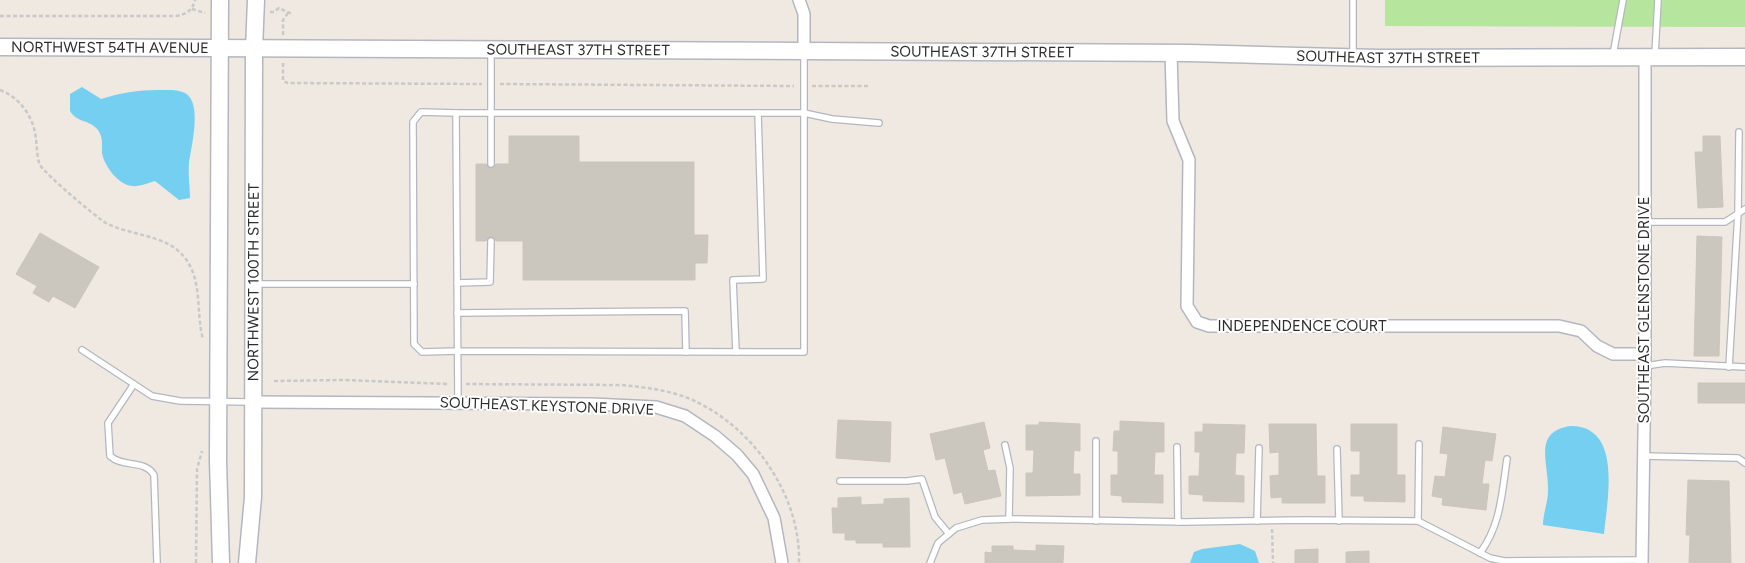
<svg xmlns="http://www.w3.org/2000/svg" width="1745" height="563" font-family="Figtree,sans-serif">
<rect width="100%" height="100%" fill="#efe9e1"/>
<polygon fill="#b6e59e" points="1385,0 1745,0 1745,27 1385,26"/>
<g fill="#75cff0">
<path d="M82 87 101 99C120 93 138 90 158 90 167 90 177 89 185 93 203 103 191 147 189 163 188 175 190 187 190 198L179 200 155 181C148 183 139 187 132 186 118 185 104 165 102 153 102 144 103 137 98 130 89 119 77 123 70 111V94Z"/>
<path d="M1571 426C1623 426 1607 501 1604 534L1543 525C1543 513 1548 503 1548 491 1549 463 1532 431 1571 426Z"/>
<polygon points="1240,544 1255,551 1259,563 1190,563 1194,552 1202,549"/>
</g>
<g fill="#cbc7bf" stroke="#cbc5ba">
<polygon points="509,136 579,136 579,162 694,162 694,235 708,235 707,263 695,263 695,280 523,280 523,241 496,241 491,236 486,241 476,241 476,164 486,164 491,169 496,164 509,164"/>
<polygon points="1703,136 1720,136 1723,207 1698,208 1695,152 1703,152"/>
<polygon points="40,233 99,267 75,308 53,296 49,302 33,293 37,286 16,274"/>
<polygon points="1697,236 1722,237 1719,356 1694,356"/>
<rect x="1698" y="383" width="47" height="20"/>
<polygon points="838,420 891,422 890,462 836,458"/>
<polygon points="1120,421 1164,423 1164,452 1155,452 1154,475 1163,475 1163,503 1122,502 1122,496 1111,495 1111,475 1118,475 1118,451 1113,451 1114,431 1120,431"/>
<polygon points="984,422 990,448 983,450 988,471 995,470 1001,496 965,504 962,492 954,494 945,458 936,460 930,434"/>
<polygon points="1039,422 1080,424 1080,451 1074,450 1073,474 1080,474 1080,495 1026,496 1026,473 1033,473 1034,450 1026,450 1026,425 1039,425"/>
<polygon points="1203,424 1245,425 1244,453 1236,453 1235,475 1244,476 1244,502 1203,501 1203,495 1189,494 1189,476 1199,476 1200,452 1195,452 1195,432 1203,432"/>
<polygon points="1269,424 1316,424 1317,476 1325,476 1325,503 1282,503 1282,497 1271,498 1270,476 1279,475 1279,452 1270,453"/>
<polygon points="1351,424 1397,424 1397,475 1405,475 1405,502 1364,501 1364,496 1351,496 1351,475 1360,475 1360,451 1351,451"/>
<polygon points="1443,427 1496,434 1492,461 1485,460 1482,484 1489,484 1486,510 1442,505 1443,498 1432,496 1435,476 1445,477 1448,454 1440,453"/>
<polygon points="1688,480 1729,481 1731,563 1689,563 1690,535 1686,535"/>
<polygon points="861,497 861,505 884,504 884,499 909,498 910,547 883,547 883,543 856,543 856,540 845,540 845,533 833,533 832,508 838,508 838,498"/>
<polygon points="1036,545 1064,546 1063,563 985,563 985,552 992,553 992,546 1013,546 1013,550 1036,551"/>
<polygon points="1318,549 1318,563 1295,563 1295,550"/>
<polygon points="1369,551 1369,563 1346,563 1346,552"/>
</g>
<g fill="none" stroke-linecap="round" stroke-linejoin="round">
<g stroke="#b4b7c1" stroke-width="8">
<g id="lane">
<polyline points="491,51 491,164"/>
<polyline points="1353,55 1353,0"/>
<polyline points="1613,55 1623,0"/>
<polyline points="1655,55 1658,0"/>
<polyline points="456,113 804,113 832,119 879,123"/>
<polyline points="1643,222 1725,222 1745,209"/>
<polyline points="457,283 490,282 491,241"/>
<polyline points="256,284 414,284"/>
<polyline points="457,313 685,311 686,352"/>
<polyline points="82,350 152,396 180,401 251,402"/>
<polyline points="736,352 733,280 763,279 758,113"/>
<polyline points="1645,366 1665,363 1745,367"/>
<polyline points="1729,367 1738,213 1739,132"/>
<path d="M134 384 108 423 110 456C123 468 144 459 154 475L157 562"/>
<path d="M458 403C457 306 457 210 456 113L421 112 413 122 414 344 422 352 458 351 804 352V52"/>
<polyline points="1096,441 1096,521"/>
<polyline points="1005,445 1010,468 1009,519"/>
<polyline points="1177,447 1178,522"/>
<polyline points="1337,449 1339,521"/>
<polyline points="1643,456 1738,458 1745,463"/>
<polyline points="840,481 907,481 922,479 935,517 949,534"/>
<polyline points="1257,521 1259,448"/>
<polyline points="1418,521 1419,444"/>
<path d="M1480 553C1501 525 1502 492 1507 459"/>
<polyline points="930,563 938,543 956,528 982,520 1012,519 1185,522 1304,520 1418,521 1490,558 1504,561 1641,560"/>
</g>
</g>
<g stroke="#b4b7c1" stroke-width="14">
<g id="street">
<polyline points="799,0 804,14 804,52"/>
<polyline points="1171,53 1173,121 1189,160 1187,306 1197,322 1209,326 1559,326 1581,331 1597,346 1613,354 1644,354"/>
<polyline points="253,402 592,404 656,407 685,416 715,436 737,455 753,474 774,518 782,563"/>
<polyline points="1642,563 1645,366 1645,57"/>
</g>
</g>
<g stroke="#b4b7c1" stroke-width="19">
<g id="secondary">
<polyline points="220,0 218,461 221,563"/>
<path id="s1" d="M0 47 1190 53 1378 58 1745 57"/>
<path id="s2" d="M247 563 253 497 254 49 256 0"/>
</g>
</g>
<g stroke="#c9c9c9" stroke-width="2.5" stroke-dasharray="4 2.5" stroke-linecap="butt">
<polyline points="192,9 205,13"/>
<polyline points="270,12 274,12 279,8 292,14"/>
<path d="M0 16H176C187 14 192 11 195 0"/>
<polyline points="283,35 283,20 288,13"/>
<polyline points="283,63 283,81 288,83 482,84"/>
<polyline points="500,84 794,86"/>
<polyline points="812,86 868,86"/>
<path d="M0 90C21 98 34 118 36 139 37 147 37 159 40 165 46 175 96 217 106 223 135 238 171 233 189 264 202 287 196 314 203 339"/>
<polyline points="274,381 344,380 448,384"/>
<path d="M466 384 621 385C644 387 667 390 688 398 751 424 801 494 799 563"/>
<polyline points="1272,529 1273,563"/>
<polyline points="196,563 197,469 202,451"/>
</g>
<use href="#lane" stroke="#fff" stroke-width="5.5"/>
<use href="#street" stroke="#fff" stroke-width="11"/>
<use href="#secondary" stroke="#fff" stroke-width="16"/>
</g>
<g text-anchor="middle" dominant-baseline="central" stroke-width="4" stroke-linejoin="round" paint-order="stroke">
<g font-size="15" fill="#2e2e2e" stroke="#fff">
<text stroke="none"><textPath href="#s1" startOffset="110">NORTHWEST 54TH AVENUE</textPath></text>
<text stroke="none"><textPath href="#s1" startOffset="578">SOUTHEAST 37TH STREET</textPath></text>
<text stroke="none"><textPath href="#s1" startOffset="982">SOUTHEAST 37TH STREET</textPath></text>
<text stroke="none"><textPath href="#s1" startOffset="1388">SOUTHEAST 37TH STREET</textPath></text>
<text stroke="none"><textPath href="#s2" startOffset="281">NORTHWEST 100TH STREET</textPath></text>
<text transform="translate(1644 310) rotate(-90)">SOUTHEAST GLENSTONE DRIVE</text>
<text x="1302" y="326">INDEPENDENCE COURT</text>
<text transform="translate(547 406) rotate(2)">SOUTHEAST KEYSTONE DRIVE</text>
</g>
</g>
</svg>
